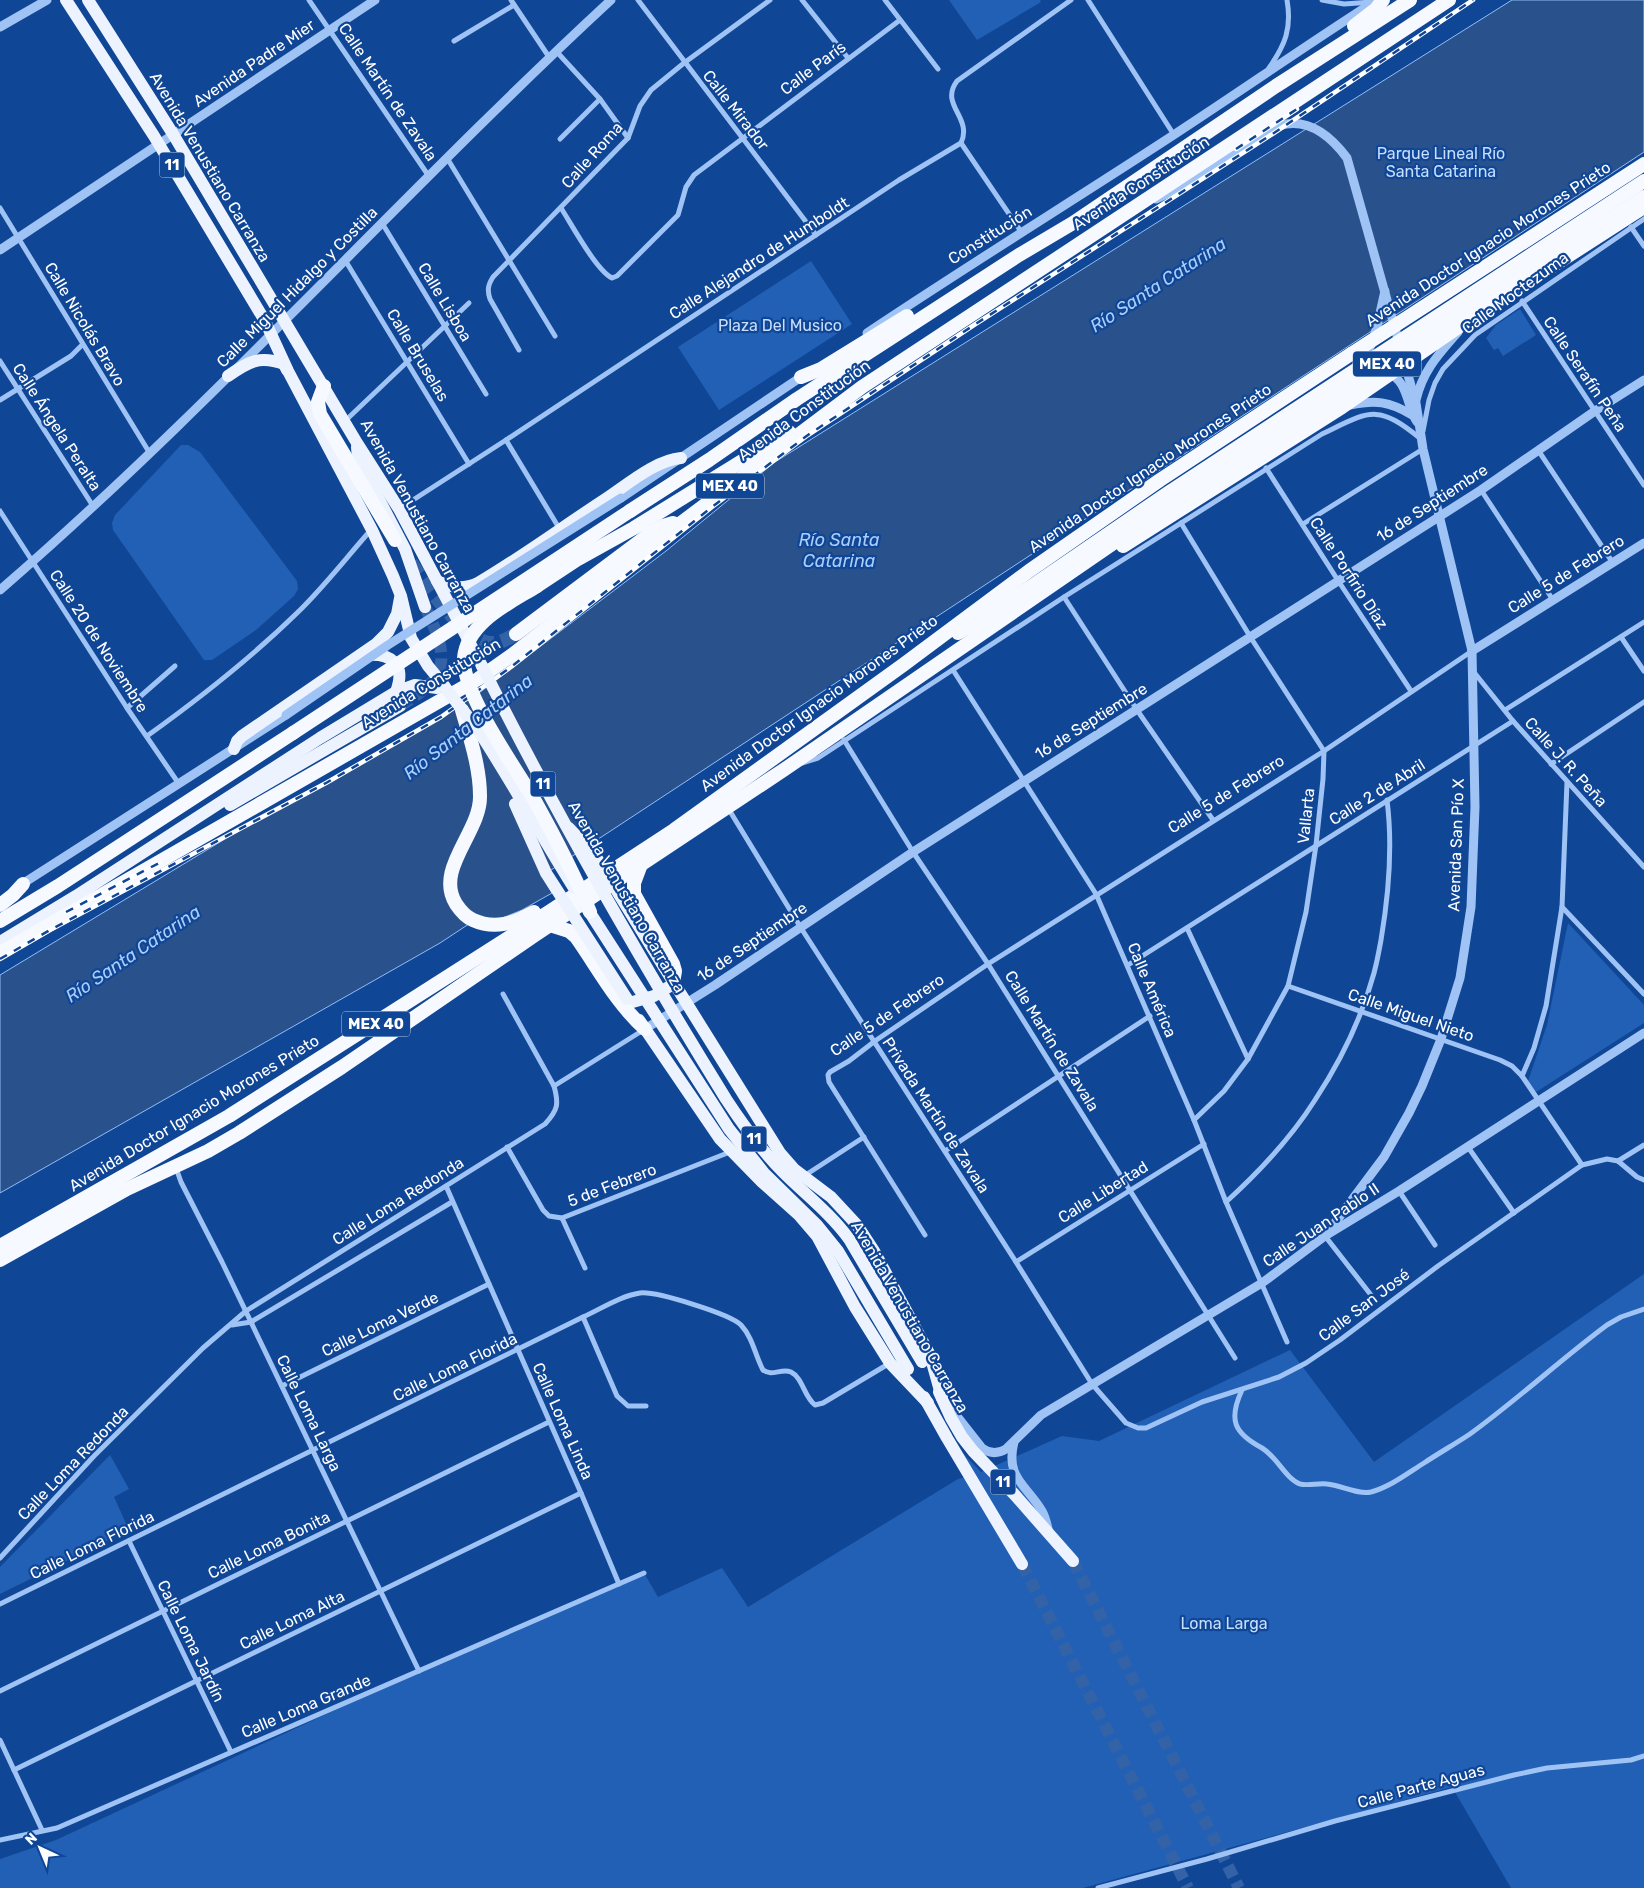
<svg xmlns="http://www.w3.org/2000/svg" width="1644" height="1888" font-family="Rubik,sans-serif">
<rect width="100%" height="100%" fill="#104696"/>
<g fill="#2260b6">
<polygon points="949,0 1040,0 1041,2 977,40"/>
<polygon points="811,261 852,324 719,410 678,347"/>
<polygon points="1520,309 1536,335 1503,356 1498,348 1494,350 1486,338 1496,325"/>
<polygon points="181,445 188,445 200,452 297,581 298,589 294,596 256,630 212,660 204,660 113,530 112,523 115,515"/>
<polygon points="1568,923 1644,1005 1644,1023 1536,1092 1527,1084 1547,1025"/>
<polygon points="1644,1274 1644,1888 1511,1888 1452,1787 1083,1888 0,1888 0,1859 56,1840 419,1671 644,1573 658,1597 722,1568 748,1607 958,1479 973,1475 959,1449 981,1472 1062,1436 1099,1441 1290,1350 1374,1462"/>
<polygon points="110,1455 129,1489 114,1497 129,1530 0,1594 0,1567"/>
</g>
<polygon fill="#29528d" stroke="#90bdf8" points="1512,0 1644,0 1644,152 542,876 552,893 522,910 490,923 478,918 440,943 0,1193 0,975 225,839 475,696 666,551 775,462"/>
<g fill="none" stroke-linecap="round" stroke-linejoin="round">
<g stroke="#3462a6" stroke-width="12" stroke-dasharray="12 6" stroke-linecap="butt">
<path d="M400 706C411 699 422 692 431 683 453 661 435 629 425 607"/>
<polyline points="1073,1561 1239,1888"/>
<polyline points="1022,1564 1188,1888"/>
</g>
<path stroke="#3462a6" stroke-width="14" stroke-dasharray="14 7" stroke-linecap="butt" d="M411 563C426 584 464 640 490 643 500 644 508 638 516 634"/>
<g stroke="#9fc3f4" stroke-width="5">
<polyline points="309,0 428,175"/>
<polyline points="511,0 549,57"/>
<polyline points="638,0 816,235"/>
<polyline points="802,0 848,58"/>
<polyline points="885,0 938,69"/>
<polyline points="1088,0 1174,135"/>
<polyline points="1322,0 1344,4 1372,2"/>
<polyline points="454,41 514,5"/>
<polyline points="556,51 600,99 628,138"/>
<path d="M1269 68C1285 45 1292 29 1287 0"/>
<polyline points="560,139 600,99"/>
<polyline points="961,143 1022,233"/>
<polyline points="447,158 555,336"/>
<polyline points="0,208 149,452"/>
<path d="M561 208C572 225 596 270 612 278L617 276 678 215 686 187 694 175 900 20"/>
<polyline points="382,223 486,394"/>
<polyline points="1631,227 1644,246"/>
<polyline points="345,260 469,464"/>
<polyline points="1522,301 1644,485"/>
<path d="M519 350 490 299C487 290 488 285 493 277L628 138 640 106 651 90 684 63 770 0"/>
<polyline points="0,361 93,506"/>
<polyline points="0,400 71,356 82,345"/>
<polyline points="345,421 469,303"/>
<polyline points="1423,431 1429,400 1435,383 1443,369 1475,335 1644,219"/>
<polyline points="506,440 559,528"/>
<polyline points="1538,450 1613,563"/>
<polyline points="1266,468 1339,582 1411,691"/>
<polyline points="1481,490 1553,600"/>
<path d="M399 509 506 440 899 180 961 143C973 117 939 105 957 81L1071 0"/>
<polyline points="0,511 127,708 179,784"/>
<polyline points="1181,523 1251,638 1324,751 1323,779 1316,845 1306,912 1288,986 1248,1059 1224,1091 1194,1120"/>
<polyline points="1303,524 1423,449"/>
<polyline points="1064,597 1137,710 1213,820"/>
<polyline points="1621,637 1644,671"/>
<polyline points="953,670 1096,894 1194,1120 1226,1202 1287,1342"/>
<polyline points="1473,671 1513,721 1644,867"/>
<polyline points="127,708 175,666"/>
<polyline points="1505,710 1644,622"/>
<path d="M147 736C200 698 250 659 297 613 323 588 346 558 370 531"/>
<polyline points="844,740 913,852 988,964 1235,1358"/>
<path d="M802 763 818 758 1064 597 1322 434C1370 411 1377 403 1421 439"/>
<polyline points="1551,764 1644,702"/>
<polyline points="728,808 801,928 1016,1262 1092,1384 1126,1423 1138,1428 1146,1428 1202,1402 1279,1377 1306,1363 1340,1340 1438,1266 1582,1165 1607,1159 1618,1161 1644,1145"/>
<polyline points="1562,907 1644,994"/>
<polyline points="1187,928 1248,1059"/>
<polyline points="1128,965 1513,721"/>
<polyline points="1288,986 1500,1060 1512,1066 1522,1076 1582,1165"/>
<polyline points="1522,1076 1534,1048 1546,1006 1562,907 1567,782"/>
<polyline points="554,1086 645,1029"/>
<polyline points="507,1147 543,1210 549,1216 562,1218 730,1152"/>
<polyline points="1468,1147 1514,1213"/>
<polyline points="945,1151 1150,1016"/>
<polyline points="1618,1161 1637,1177 1644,1180"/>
<polyline points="176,1168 181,1182 222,1262 419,1671"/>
<polyline points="804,1176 864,1137"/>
<polyline points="446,1186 581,1493 619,1584"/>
<polyline points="1399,1191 1435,1245"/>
<path d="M1226 1202C1259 1172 1291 1138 1315 1100 1340 1062 1362 1017 1374 973 1377 962 1379 951 1381 940 1389 893 1393 847 1387 800"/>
<polyline points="562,1218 585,1268"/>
<polyline points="925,1235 829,1082 828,1075 830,1072 849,1061 875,1041 988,964 1324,751 1472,651"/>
<polyline points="1325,1236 1371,1295"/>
<polyline points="1016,1262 1204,1144"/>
<polyline points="583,1317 617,1396 628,1406 646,1406"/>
<polyline points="232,1325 251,1322 452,1202"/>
<polyline points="282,1386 489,1284"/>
<path d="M1242 1390C1228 1420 1234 1433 1262 1448 1277 1457 1286 1479 1300 1484 1308 1486 1318 1483 1327 1484 1341 1485 1357 1495 1371 1492 1390 1487 1408 1473 1424 1463 1439 1453 1455 1444 1470 1434 1517 1400 1560 1360 1607 1325L1621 1317 1644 1309"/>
<polyline points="129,1541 231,1752"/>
<path d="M0 1558 94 1456 203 1348 246 1311 545 1124C558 1110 559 1104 554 1086L503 994"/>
<path d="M0 1604 583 1317C601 1309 620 1296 640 1293 656 1291 730 1314 741 1325 753 1338 755 1355 763 1370 772 1377 781 1368 791 1372 803 1378 804 1397 815 1405L823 1403 890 1363"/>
<polyline points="0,1691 549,1422"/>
<polyline points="0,1740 42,1830"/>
<polyline points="14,1770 581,1493"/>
<polyline points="0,1840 57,1828 644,1573"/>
<polyline points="1098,1888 1207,1859 1335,1821 1514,1775 1547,1768 1631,1760 1644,1756"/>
</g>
<g stroke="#9fc3f4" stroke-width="9">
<polyline points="0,27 47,0"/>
<path d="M1156 199C1186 186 1212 167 1239 149 1253 140 1269 127 1286 124 1312 120 1333 139 1347 158L1400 346"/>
<polyline points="0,250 375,0"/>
<path d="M867 333C967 266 1071 202 1172 136 1241 91 1308 44 1377 0"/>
<path d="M1360 364C1376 344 1379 315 1385 291"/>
<path d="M1388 374C1408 379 1407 408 1417 422"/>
<path d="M1416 400C1423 370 1439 354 1458 332"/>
<path d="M1350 405C1375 400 1389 401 1412 415"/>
<polyline points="621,498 804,375"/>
<path d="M0 590C214 405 403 192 611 0"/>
<polyline points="1472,651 1644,543"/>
<polyline points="19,886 286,715"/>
<polyline points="645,1029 715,985 913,852 1481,490 1595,411 1644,380"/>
<polyline points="1325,1236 1384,1157 1409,1113 1422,1086 1441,1039 1460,978 1471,907 1475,807 1472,651 1423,449 1416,403 1404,361"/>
<path d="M949 1406 982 1448C990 1454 998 1454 1006 1449L1041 1415 1262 1283 1325 1236 1399 1191 1644 1033"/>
<path d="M1014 1442C1005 1478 1026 1484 1042 1511 1046 1518 1047 1525 1049 1533"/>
</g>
<g stroke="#ecf3ff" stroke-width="12">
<polyline points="66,0 154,136 265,321 288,371 372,530 393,576 401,596 411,638 428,666 443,684"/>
<polyline points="88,0 173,134 357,443 399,509 482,666"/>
<path d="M228 376C248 362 259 355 284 364L287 370"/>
<polyline points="357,447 358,459 405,549 425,607"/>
<path d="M437 581C452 588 463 590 478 583 522 557 564 526 607 498 628 484 656 460 681 458"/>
<path d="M366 655C393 653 406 665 396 692"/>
<polyline points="234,749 237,741 242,736 376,644 388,632 397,614 400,598"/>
<polyline points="230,805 400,706"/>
<polyline points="569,828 596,857"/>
<polyline points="0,942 76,896 320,738 396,692 415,685 437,688"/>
<polyline points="664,967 780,1153 794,1169 831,1197 857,1225 874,1251 930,1355 942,1398"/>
<polyline points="629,1003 654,996 670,986"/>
<polyline points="639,1020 720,1139 762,1182 799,1215 817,1236 855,1307 890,1363 928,1403"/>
<polyline points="939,1392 951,1418 962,1437 973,1451 1014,1494 1073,1561"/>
<polyline points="924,1397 947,1438 1022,1564"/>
</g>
<g stroke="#f6f9ff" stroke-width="14">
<polyline points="1354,26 1376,9 1383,0"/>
<polyline points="801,377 821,369 907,316"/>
<polyline points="324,386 318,402 320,414 395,540"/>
<polyline points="630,511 709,460 797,399 1019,255 1073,223 1276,86 1410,0"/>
<polyline points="1123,546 1342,407 1467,321 1644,207"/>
<polyline points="580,558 634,528 789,432"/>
<polyline points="537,586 587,553"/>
<polyline points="958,633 994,612 1168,493 1644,181"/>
<polyline points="516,634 648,535 663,526 673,523"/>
<path d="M462 710C470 738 480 767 480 796 481 832 434 869 456 904 460 910 466 917 473 920 495 930 514 923 534 912"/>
<polyline points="640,867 634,883 634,894 673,964 675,971 673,983"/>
<polyline points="0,905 13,895 23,884"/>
<polyline points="0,921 58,886 293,733"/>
<path d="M550 925 569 931 576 937C598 968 616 1003 645 1029"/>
<polyline points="0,953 478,679 512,655 681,523 862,387 1449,0"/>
<polyline points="0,1246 229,1116 549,912 674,830 903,665 1029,571 1160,480 1351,354"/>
<polyline points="0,1260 127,1189 208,1151 239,1133 342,1067 535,935 785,769 1131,531"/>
</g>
<g stroke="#fff" stroke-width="4.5">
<g id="rail">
<polyline points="1236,149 1297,109"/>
<polyline points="66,912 159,863"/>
<polyline points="0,959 50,930 326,783 441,717 511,667 712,507 808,435 974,325 1274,133 1473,0"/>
</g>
</g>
<use href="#rail" stroke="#104696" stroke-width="2.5" stroke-dasharray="8" stroke-linecap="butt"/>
<polyline stroke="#9fc3f4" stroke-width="9" points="286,715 388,645 621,498"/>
<g stroke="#ecf3ff" stroke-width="12">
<path d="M482 666C556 814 639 958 726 1099 743 1125 761 1150 783 1172 805 1194 831 1214 849 1239L922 1362"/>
<path d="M443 684C454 701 469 716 480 733 513 784 542 837 574 888"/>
<polyline points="515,804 546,873 627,999"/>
<polyline points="596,857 664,967"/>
<polyline points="585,905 729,1129 764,1173 817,1225 838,1251 908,1369"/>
</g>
<g stroke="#f6f9ff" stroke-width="14">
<polyline points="1351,354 1644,164"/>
<polyline points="1131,531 1644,197"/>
<path d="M537 586C510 603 467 622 464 658 461 693 518 771 536 803 556 839 574 874 590 912"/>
<polyline points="293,733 630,511"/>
</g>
</g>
<g text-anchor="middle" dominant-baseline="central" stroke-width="4.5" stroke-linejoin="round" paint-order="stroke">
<g fill="#104696" stroke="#b7c8e0" stroke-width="1">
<rect x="159.5" y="152.5" width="25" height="25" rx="4"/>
<rect x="1353" y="351.5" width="68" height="25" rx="4"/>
<rect x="696" y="473.5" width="68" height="25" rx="4"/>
<rect x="530.5" y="771.5" width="25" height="25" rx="4"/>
<rect x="342" y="1011.5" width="68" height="25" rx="4"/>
<rect x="741.5" y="1126.5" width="25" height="25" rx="4"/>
<rect x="990.5" y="1469.5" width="25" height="25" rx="4"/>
</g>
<g font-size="15" font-weight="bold" fill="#fff">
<text x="172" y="165">11</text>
<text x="1387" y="364">MEX 40</text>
<text x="730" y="486">MEX 40</text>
<text x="543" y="784">11</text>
<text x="376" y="1024">MEX 40</text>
<text x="754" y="1139">11</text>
<text x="1003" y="1482">11</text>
</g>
<g font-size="16" fill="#fff" stroke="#104696">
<text transform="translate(254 63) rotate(-34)">Avenida Padre Mier</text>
<text transform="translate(813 68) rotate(-37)">Calle París</text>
<text transform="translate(388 92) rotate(56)">Calle Martín de Zavala</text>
<text transform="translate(736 110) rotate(52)">Calle Mirador</text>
<text transform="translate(592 155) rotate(-48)">Calle Roma</text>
<text transform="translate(210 167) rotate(59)">Avenida Venustiano Carranza</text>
<text transform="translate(1141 183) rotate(-33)">Avenida Constitución</text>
<text transform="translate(990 235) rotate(-32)">Constitución</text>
<text transform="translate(1488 244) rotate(-33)">Avenida Doctor Ignacio Morones Prieto</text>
<text transform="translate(759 258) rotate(-33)">Calle Alejandro de Humboldt</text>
<text transform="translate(297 287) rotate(-45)">Calle Miguel Hidalgo y Costilla</text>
<text transform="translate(1515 293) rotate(-36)">Calle Moctezuma</text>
<text transform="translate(445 302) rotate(59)">Calle Lisboa</text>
<text transform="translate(85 324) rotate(59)">Calle Nicolás Bravo</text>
<text transform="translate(418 355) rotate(59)">Calle Bruselas</text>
<text transform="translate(1585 374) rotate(56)">Calle Serafín Peña</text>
<text transform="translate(804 410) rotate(-36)">Avenida Constitución</text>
<text transform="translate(57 427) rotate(57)">Calle Ángela Peralta</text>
<text transform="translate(1150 468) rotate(-34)">Avenida Doctor Ignacio Morones Prieto</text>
<text transform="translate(1432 503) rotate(-33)">16 de Septiembre</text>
<text transform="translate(418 516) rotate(61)">Avenida Venustiano Carranza</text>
<text transform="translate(1349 573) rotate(57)">Calle Porfirio Díaz</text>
<text transform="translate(1566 574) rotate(-32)">Calle 5 de Febrero</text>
<text transform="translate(99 641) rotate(57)">Calle 20 de Noviembre</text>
<text transform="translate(431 683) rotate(-31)">Avenida Constitución</text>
<text transform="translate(819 703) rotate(-36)">Avenida Doctor Ignacio Morones Prieto</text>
<text transform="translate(1091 721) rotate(-32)">16 de Septiembre</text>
<text transform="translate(1566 762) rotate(48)">Calle J. R. Peña</text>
<text transform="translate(1377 792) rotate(-32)">Calle 2 de Abril</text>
<text transform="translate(1226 794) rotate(-32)">Calle 5 de Febrero</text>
<text transform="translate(1306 816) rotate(-84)">Vallarta</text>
<text transform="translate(1456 845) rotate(-88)">Avenida San Pío X</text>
<text transform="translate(627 897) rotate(60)">Avenida Venustiano Carranza</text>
<text transform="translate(752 942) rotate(-34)">16 de Septiembre</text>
<text transform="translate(1152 990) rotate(67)">Calle América</text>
<text transform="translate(887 1015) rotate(-34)">Calle 5 de Febrero</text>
<text transform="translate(1411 1015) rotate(19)">Calle Miguel Nieto</text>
<text transform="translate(1052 1041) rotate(58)">Calle Martín de Zavala</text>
<text transform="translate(194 1113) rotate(-31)">Avenida Doctor Ignacio Morones Prieto</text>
<text transform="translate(936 1115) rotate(57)">Privada Martín de Zavala</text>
<text transform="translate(612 1185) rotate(-21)">5 de Febrero</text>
<text transform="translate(1103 1192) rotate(-32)">Calle Libertad</text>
<text transform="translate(398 1201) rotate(-32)">Calle Loma Redonda</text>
<text transform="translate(1321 1225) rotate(-34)">Calle Juan Pablo II</text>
<text transform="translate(1364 1305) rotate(-37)">Calle San José</text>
<text transform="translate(910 1317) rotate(60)">Avenida Venustiano Carranza</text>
<text transform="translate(380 1324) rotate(-26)">Calle Loma Verde</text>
<text transform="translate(455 1367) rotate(-26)">Calle Loma Florida</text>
<text transform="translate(309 1413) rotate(64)">Calle Loma Larga</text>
<text transform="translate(563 1421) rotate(66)">Calle Loma Linda</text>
<text transform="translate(73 1463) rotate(-46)">Calle Loma Redonda</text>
<text transform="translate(92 1545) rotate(-26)">Calle Loma Florida</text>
<text transform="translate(269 1545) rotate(-26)">Calle Loma Bonita</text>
<text transform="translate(292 1620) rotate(-26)">Calle Loma Alta</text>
<text transform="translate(191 1641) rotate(64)">Calle Loma Jardín</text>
<text transform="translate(306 1706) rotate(-23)">Calle Loma Grande</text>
<text transform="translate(1421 1786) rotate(-15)">Calle Parte Aguas</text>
</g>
<g font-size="16" fill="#c7defe" stroke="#104696">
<text x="1441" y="153">Parque Lineal Río<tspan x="1441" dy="18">Santa Catarina</tspan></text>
<text x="780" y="325">Plaza Del Musico</text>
<text x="1224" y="1623">Loma Larga</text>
</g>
<g font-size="18" font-style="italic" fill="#abcdfb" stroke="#104696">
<text transform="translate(1158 285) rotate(-33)">Río Santa Catarina</text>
<text x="839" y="540">Río Santa<tspan x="839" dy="21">Catarina</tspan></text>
<text transform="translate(468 727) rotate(-38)">Río Santa Catarina</text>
<text transform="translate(133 954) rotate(-34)">Río Santa Catarina</text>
</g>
</g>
<g transform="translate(40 1848) rotate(316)" stroke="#104696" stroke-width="4" paint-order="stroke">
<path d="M0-4L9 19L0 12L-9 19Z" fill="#ffffff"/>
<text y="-8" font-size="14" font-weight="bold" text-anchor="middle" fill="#ffffff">N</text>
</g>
</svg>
